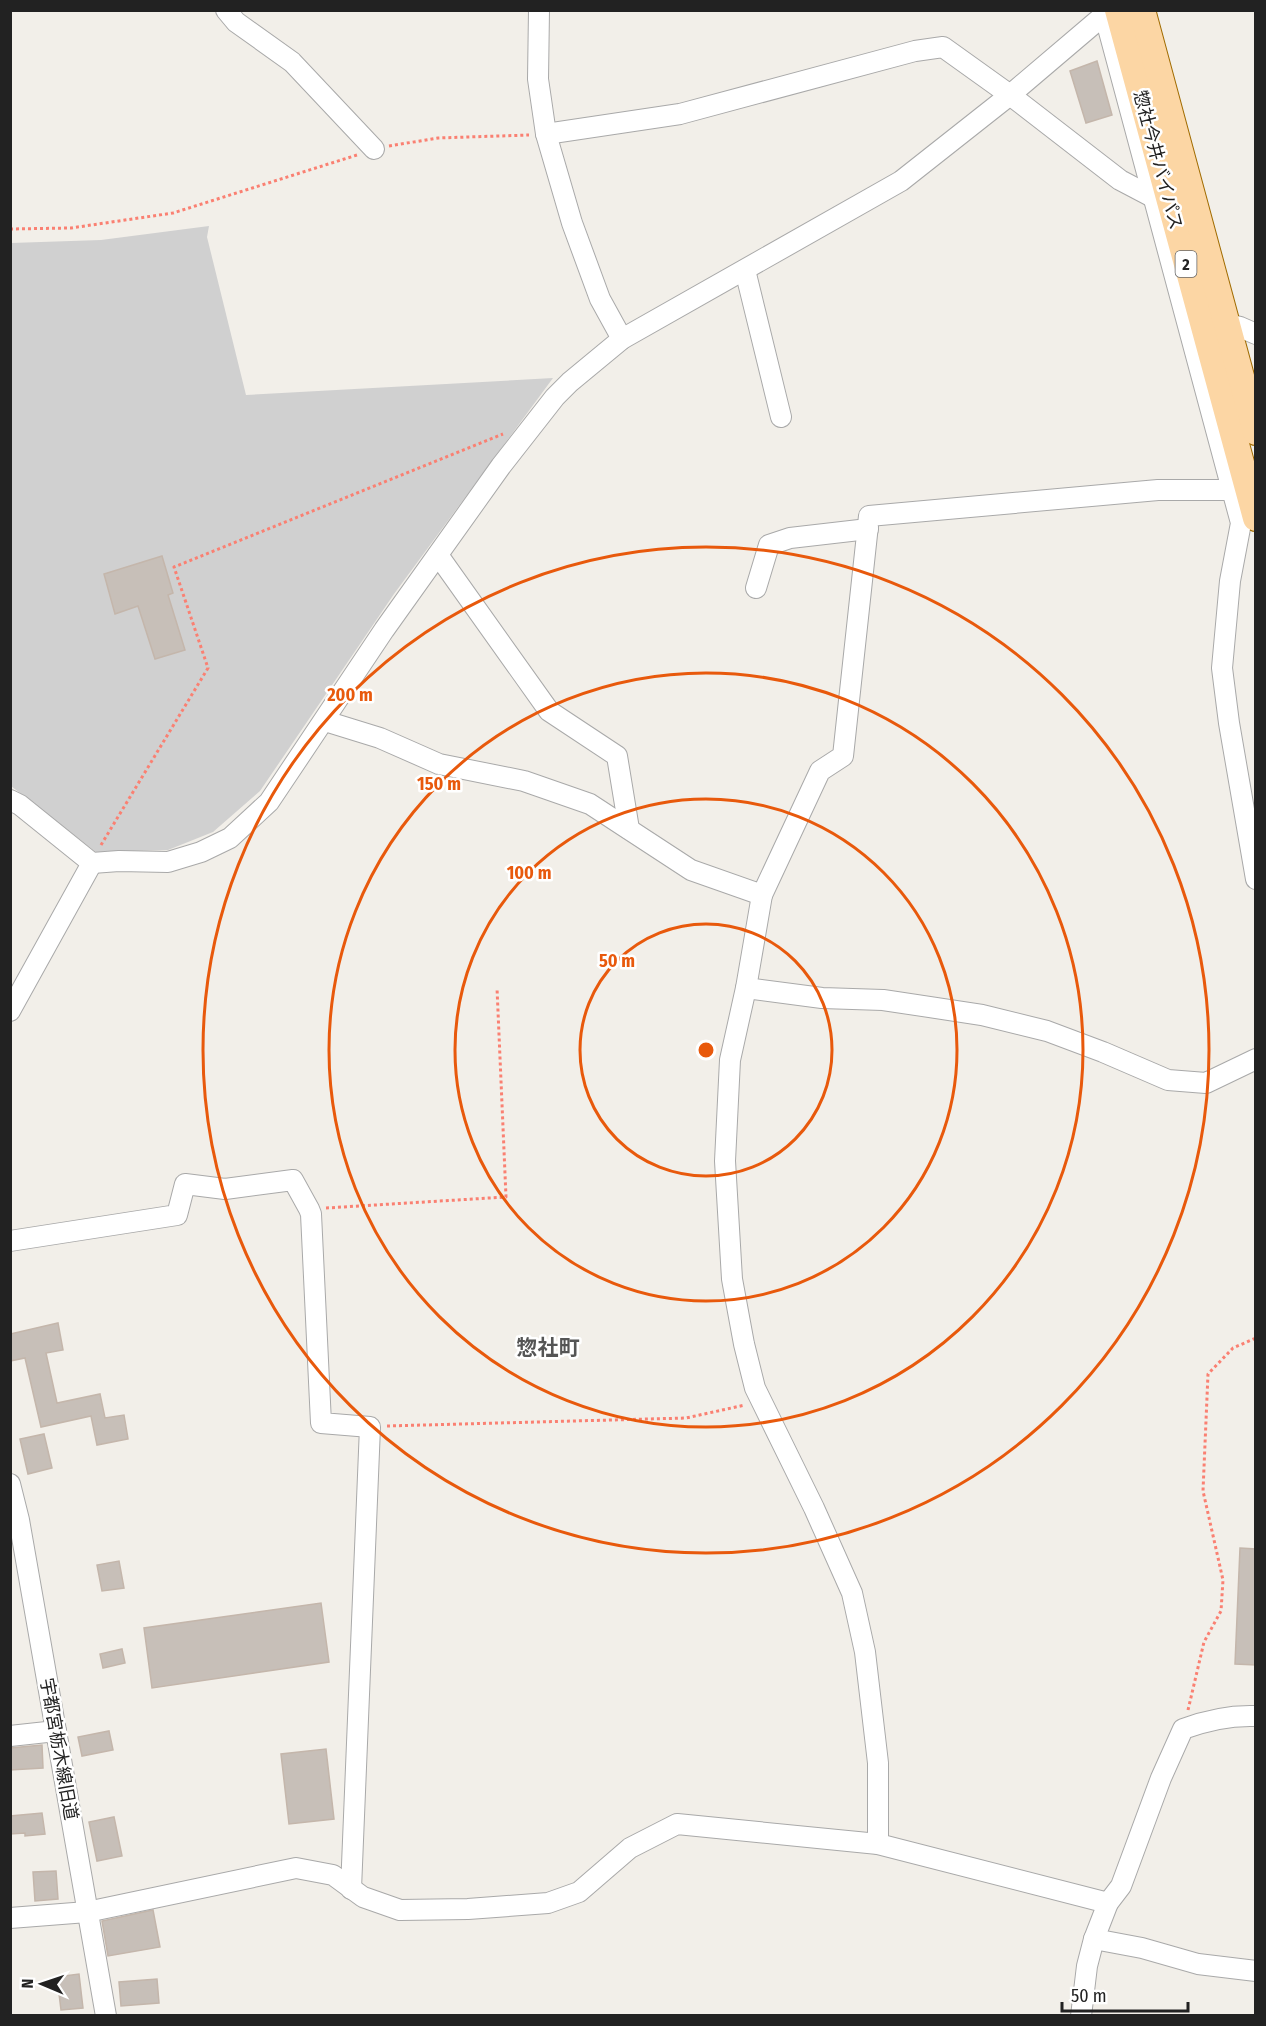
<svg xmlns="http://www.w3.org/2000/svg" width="1266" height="2026" font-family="'Fira Sans Condensed','Noto Sans JP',sans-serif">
<rect width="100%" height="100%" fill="#f2efe9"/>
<polygon fill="#d0d0d0" points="209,226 207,237 246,395 553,378 394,594 260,791 213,832 168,850 96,852 11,786 11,243 101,240"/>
<g fill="#c7bfb8" stroke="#c4b6ab" stroke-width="1.5">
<polygon points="1097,61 1112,115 1086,123 1070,71"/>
<polygon points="162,556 173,593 168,595 185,650 155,659 138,606 115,614 104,574"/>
<polygon points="58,1323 63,1350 46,1353 57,1403 100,1394 105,1418 124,1415 128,1439 97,1445 91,1416 41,1427 25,1358 10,1361 10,1334"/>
<polygon points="44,1434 52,1468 28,1474 20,1439"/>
<polygon points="1240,1548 1256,1549 1256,1665 1235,1664"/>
<polygon points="119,1561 124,1588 102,1591 97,1565"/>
<polygon points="321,1603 329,1662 152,1688 144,1628"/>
<polygon points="122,1649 125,1663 103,1668 100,1654"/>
<polygon points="109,1731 113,1750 82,1756 78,1737"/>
<polygon points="42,1745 43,1768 10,1770 10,1748"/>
<polygon points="326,1749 334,1819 289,1824 281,1754"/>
<polygon points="42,1813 45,1834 25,1836 25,1833 10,1834 10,1816"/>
<polygon points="114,1817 122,1856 97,1861 89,1822"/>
<polygon points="56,1871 58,1899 35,1901 33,1872"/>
<polygon points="153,1910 160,1947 108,1956 102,1921"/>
<polygon points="79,1974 83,2008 61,2010 57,1977"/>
<polygon points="157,1979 159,2003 121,2006 119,1982"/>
</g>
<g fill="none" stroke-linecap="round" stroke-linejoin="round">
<g stroke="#a9a9a9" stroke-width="22">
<g id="minor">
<polyline points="226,10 236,22 292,62 374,149"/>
<polyline points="539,10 538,79 546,134 572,223 600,299 622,339"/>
<polyline points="1104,13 1241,523 1230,581 1222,668 1229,723 1256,879"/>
<polyline points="546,134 680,114 915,51 943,47 1010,95 1120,180 1160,201"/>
<polyline points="745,270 781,417"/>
<polyline points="1215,321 1240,327 1256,334"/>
<polyline points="438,555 549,711 617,756 629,829"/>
<polyline points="756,588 769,545 790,538 868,529"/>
<polyline points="325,721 380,738 439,764 524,781 590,804 691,870 762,895 746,988 730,1060 725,1161 732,1279 744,1344 755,1388 814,1508 852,1593 865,1652 878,1763 878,1844"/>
<polyline points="10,800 20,805 92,863 119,861 168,862 201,852 230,838 269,802 384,630 501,466 555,397 570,382 622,339 901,181 1010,95 1110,10"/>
<polyline points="762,895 820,771 843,756 869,516 1158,490 1232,490"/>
<polyline points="746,988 822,998 883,1000 982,1015 1047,1031 1103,1052 1168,1080 1206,1083 1256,1059"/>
<polyline points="10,1011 92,863"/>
<polyline points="10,1241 177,1215 185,1184 225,1189 293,1180 309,1209 311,1214 321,1423 370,1427 351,1889"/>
<polyline points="10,1484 19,1520 106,2016"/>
<polyline points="10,1736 56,1731"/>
<polyline points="10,1918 87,1912 296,1868 333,1875 363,1897 400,1910 468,1909 548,1903 579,1892 630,1848 677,1824 878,1844 1108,1903"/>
<polyline points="1094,1939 1142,1948 1198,1964 1256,1971"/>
<path d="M1081 2016 1087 1966 1094 1939 1108 1903 1121 1886 1161 1778 1183 1729C1207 1720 1230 1715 1256 1716"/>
</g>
</g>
<g stroke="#a06b00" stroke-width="28">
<g id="major">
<polyline points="1118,10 1256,518"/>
<polyline points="1142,10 1256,432"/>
</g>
</g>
<g stroke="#fa8072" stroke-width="3" stroke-dasharray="3 3" stroke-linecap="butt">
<polyline points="389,146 438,138 529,135"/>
<polyline points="10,229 71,228 173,213 357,155"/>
<polyline points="101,845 208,668 174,567 503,434"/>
<polyline points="326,1208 506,1197 497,988"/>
<polyline points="387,1426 686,1418 745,1405"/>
<polyline points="1188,1710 1204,1642 1221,1611 1223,1580 1203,1491 1208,1374 1233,1348 1256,1338"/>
</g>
<use href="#minor" stroke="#fff" stroke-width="20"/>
<use href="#major" stroke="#fcd6a4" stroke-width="26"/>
</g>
<g fill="none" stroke="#e8590c" stroke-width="3">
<circle cx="706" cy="1050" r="126"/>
<circle cx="706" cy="1050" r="251"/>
<circle cx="706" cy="1050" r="377"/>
<circle cx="706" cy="1050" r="503"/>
</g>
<g text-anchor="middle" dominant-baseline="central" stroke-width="5" stroke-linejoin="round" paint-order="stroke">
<rect fill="#fff" stroke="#646464" stroke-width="1.5" x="1175.5" y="251" width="21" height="26" rx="4.5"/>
<g font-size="16" font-weight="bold" fill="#222">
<text x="1186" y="264">2</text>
</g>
<g font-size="18" fill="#222" stroke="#fff">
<text transform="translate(1158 160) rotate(75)">惣社今井バイパス</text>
<text transform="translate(59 1749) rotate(80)">宇都宮栃木線旧道</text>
</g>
<g font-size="21" font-weight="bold" fill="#555" stroke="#fff">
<text x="548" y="1348">惣社町</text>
</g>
</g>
<circle cx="706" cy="1050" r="9" fill="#e8590c" stroke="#fff" stroke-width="3"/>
<g font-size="18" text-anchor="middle" font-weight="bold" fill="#e8590c" stroke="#fff" stroke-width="5" stroke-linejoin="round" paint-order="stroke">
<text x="350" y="701">200 m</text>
<text x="439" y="790">150 m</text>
<text x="529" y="879">100 m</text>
<text x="617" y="967">50 m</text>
</g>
<rect width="1266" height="2026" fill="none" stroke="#222222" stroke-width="24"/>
<g transform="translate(42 1984) rotate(272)" stroke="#ffffff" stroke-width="4.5" paint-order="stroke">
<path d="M0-4.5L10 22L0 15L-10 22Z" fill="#222222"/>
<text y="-9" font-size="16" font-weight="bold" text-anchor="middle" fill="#222222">N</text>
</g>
<path d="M1062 2002v9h126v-9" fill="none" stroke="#222222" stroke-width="3"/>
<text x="1071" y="2002" font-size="18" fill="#222222" stroke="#ffffff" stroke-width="4.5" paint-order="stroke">50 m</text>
</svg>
